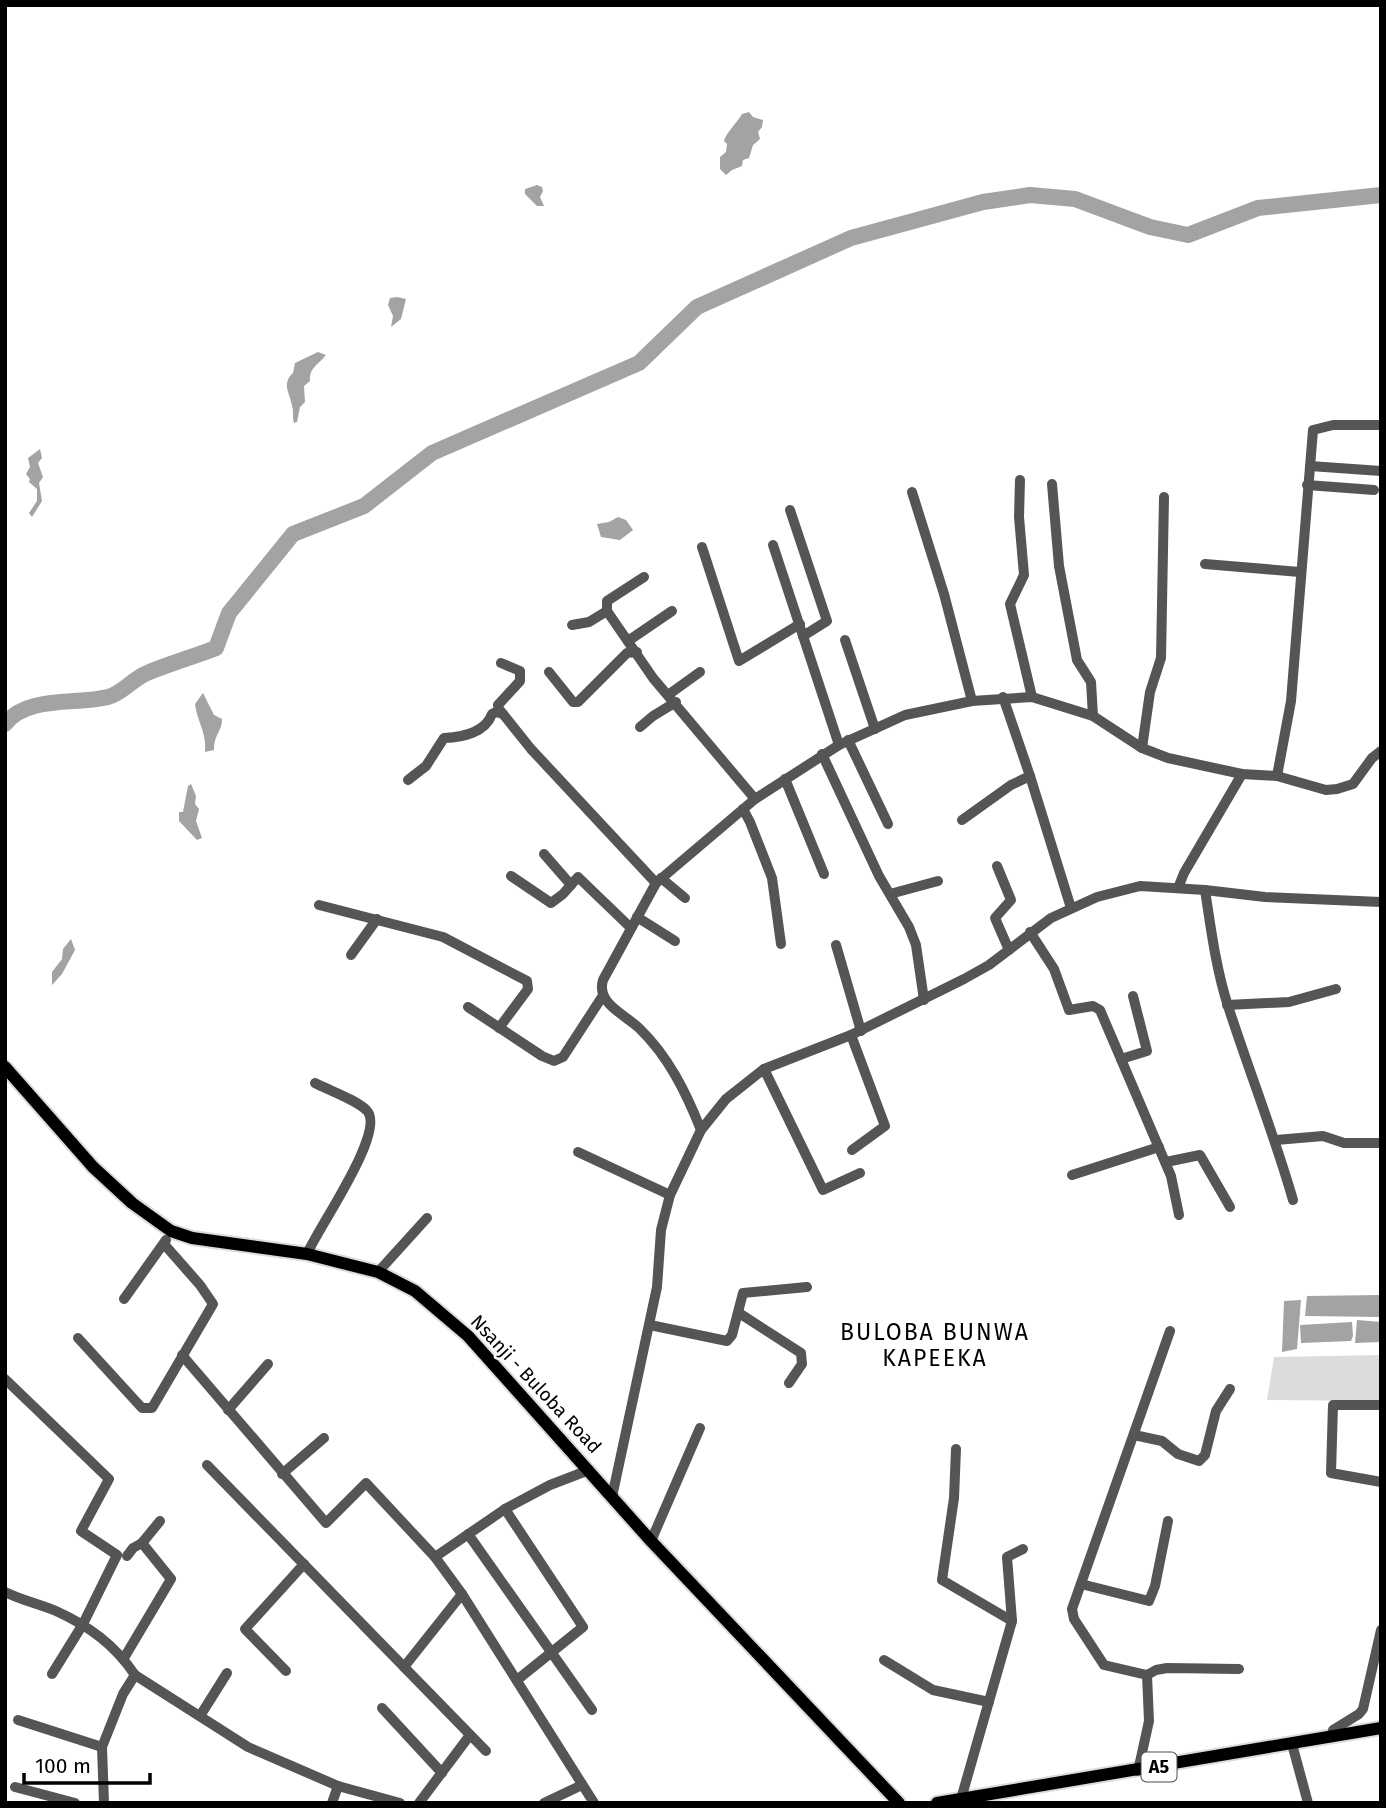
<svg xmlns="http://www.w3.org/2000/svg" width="1386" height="1808" font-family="'Fira Sans',sans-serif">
<rect width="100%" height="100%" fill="#fff"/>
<polygon fill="#dcdcdc" points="1381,1355 1381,1401 1267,1400 1274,1357"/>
<g fill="#a3a3a3">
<path d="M749 112 753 117 763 120 762 127 758 132 760 139 753 145 749 158 743 160 742 166 732 170 726 175 720 169V157L726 152 727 144 724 141C726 133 736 124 742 114Z"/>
<polygon points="537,185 542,187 543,191 540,197 544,206 537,206 525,194 525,189"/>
<polygon points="397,297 406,299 401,319 391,327 393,316 388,305 390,298"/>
<path d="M318 352 326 355C318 365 309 368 310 381L304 386 305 402 300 407 297 422 294 423C292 417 294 412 292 406 290 393 281 384 293 373L295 363Z"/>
<polygon points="40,449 42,458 38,463 43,477 39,483 42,501 32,517 29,513 37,501 37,489 29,482 30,479 26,474 30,467 28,458"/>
<polygon points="618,517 626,520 633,530 620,540 601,537 597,524 609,522"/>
<path d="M203 693 214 715 222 719C222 732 214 734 214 750L205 752C207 733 197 721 195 704Z"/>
<polygon points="191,784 196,796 195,804 199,809 196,821 202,838 197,840 179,821 179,812 183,812 188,786"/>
<polygon points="71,939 75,950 62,974 52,985 52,972 62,959 63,949"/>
<polygon points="1381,1295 1381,1317 1305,1316 1307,1296"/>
<polygon points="1301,1300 1297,1349 1282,1352 1284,1301"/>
<polygon points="1357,1320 1381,1322 1381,1342 1355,1343"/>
<polygon points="1352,1322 1353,1336 1351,1341 1301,1343 1300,1325"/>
</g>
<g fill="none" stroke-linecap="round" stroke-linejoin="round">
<path stroke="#a3a3a3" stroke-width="16" d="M5 724C27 695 77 705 108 697 121 694 132 680 145 674 168 664 193 657 216 648L229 613 293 534 364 506 432 453 639 363 697 307 851 238 983 202 1030 195 1075 199 1150 227 1188 235 1258 208 1381 195"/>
<g stroke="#dbdbdb" stroke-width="16">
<g id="major">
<polyline points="5,1067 93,1167 132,1203 171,1231 192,1238 307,1254 378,1272 415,1291 468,1336 651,1541 899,1803"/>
<polyline points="937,1803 1381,1728"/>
</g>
</g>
<g stroke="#555" stroke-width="10">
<polyline points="1310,466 1381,471"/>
<polyline points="1020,480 1019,517 1024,575 1010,604 1032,697"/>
<polyline points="1052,484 1059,566 1077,660 1091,682 1093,716"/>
<polyline points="1307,485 1374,490"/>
<polyline points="912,492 944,594 972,701"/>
<polyline points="790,510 827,621 803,636"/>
<polyline points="773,545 839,745"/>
<polyline points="702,547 739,661 800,624"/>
<polyline points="1205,564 1300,572"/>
<polyline points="644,577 607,601 607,611 653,678 755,799"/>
<polyline points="572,625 589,622 607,611"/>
<polyline points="845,640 875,729"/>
<polyline points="628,641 672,611"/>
<polyline points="501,663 520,671 520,681 498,705 499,709 531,749 656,883"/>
<polyline points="549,672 573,702 578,702 627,653 637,652"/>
<polyline points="668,695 700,672"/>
<polyline points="1003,697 1030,776 1071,908"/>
<polyline points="640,727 653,716 676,702"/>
<polyline points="848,740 888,824"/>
<polyline points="1142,748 1150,692 1161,658 1164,497"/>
<polyline points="822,754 879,876 909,927 916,945 924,1000"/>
<polyline points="1277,776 1291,701 1313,430 1333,425 1381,425"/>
<polyline points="785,779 824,874"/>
<path d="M408 780 426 766 444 738C463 737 485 733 492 714L496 712 503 714"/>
<polyline points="743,809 750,822 772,878 781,944"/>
<polyline points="962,820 1011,785 1030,776"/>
<polyline points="544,854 571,885"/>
<polyline points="997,866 1011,900 995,918 1009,950"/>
<polyline points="511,876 551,903 563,894 578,877 631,928"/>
<polyline points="661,878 685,898"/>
<polyline points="1178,888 1184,873 1242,774"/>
<path d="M1205 890C1211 929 1216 969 1228 1006 1249 1071 1274 1134 1293 1200"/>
<polyline points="890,894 938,881"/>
<polyline points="319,905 443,937 527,981 528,989 499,1028"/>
<polyline points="637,917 675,941"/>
<polyline points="1030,932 1054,969 1069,1010 1093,1006 1100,1010 1171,1176 1179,1215"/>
<polyline points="836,945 861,1031"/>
<polyline points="351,955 377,919"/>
<polyline points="1227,1005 1289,1002 1336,989"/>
<polyline points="468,1007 542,1056 554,1061 563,1057 602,997"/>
<polyline points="851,1035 885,1126 852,1150"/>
<polyline points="1121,1059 1147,1051 1133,996"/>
<polyline points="764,1069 823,1190 860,1173"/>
<path d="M701 1130C686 1092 668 1056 639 1028 624 1014 596 1003 603 980L656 883 755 799 839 745 905 715 972 701 1032 697 1093 716 1142 748 1168 758 1242 774 1277 776 1326 790 1337 789 1353 784 1372 758 1381 751"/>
<polyline points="1276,1140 1323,1136 1344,1143 1381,1143"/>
<polyline points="578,1152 670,1195"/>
<polyline points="1166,1162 1200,1155 1230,1207"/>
<polyline points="1072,1175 1159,1147"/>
<path d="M307 1254C318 1228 384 1135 368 1112 360 1101 328 1090 315 1083"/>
<polyline points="378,1272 427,1218"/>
<polyline points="124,1299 166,1240"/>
<polyline points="739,1313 801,1353 802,1364 789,1383"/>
<polyline points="650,1325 727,1341 732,1335 743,1293 807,1287"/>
<polyline points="78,1338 142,1408 152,1408 213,1304 200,1285 164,1244"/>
<polyline points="182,1355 326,1523 366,1483 435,1557 462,1594 594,1803"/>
<polyline points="5,1379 109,1479 81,1531 117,1555 83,1624 52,1674"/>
<polyline points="1381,1405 1333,1405 1331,1473 1381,1482"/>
<polyline points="228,1410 268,1364"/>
<polyline points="1134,1435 1162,1441 1178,1454 1199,1461 1205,1455 1216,1411 1230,1389"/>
<polyline points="956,1449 954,1498 942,1580 1012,1621"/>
<polyline points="207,1465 486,1751"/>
<polyline points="282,1474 324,1438"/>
<polyline points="612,1497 657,1287 661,1230 670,1195 701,1130 726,1099 764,1069 851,1035 964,979 989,965 1051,918 1097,897 1140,886 1205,890 1265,897 1381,902"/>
<polyline points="505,1509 583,1627 517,1680"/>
<polyline points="468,1534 592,1710"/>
<polyline points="651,1541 700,1428"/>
<polyline points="127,1556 133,1548 142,1543 160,1521"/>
<polyline points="435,1557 505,1509 550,1485 589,1470"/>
<polyline points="1081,1584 1149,1601 1155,1586 1168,1521"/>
<path d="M5 1592C21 1600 39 1604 56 1611 89 1626 115 1645 135 1675L248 1747 338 1786 400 1803"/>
<polyline points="124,1658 171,1579 142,1543"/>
<polyline points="884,1660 933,1690 989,1702"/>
<polyline points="404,1667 462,1594"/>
<polyline points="286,1671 245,1629 304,1564"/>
<polyline points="1147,1675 1156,1670 1167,1668 1239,1669"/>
<polyline points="382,1708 442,1773"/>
<polyline points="200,1716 227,1673"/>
<polyline points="18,1720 102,1747"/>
<polyline points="1332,1737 1333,1730 1359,1714 1363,1709 1381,1630"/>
<polyline points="1292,1744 1308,1803"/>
<polyline points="1138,1771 1149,1721 1147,1675 1104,1665 1074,1619 1072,1609 1170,1331"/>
<polyline points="15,1787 75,1803"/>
<polyline points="961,1799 1012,1621 1007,1557 1023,1549"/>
<polyline points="104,1803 102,1747 123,1694 135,1675"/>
<polyline points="332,1803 338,1786"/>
<polyline points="419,1803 470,1735"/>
<polyline points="544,1803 582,1785"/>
</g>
<use href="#major" stroke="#000" stroke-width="12"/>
</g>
<g text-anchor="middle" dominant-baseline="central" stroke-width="5" stroke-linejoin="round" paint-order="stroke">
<rect fill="#fff" stroke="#4c4c4c" stroke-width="2" x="1141.5" y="1752.5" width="35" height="29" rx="5"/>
<g font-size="18" font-weight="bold" fill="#000">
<text x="1159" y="1767">A5</text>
</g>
<g font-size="19" fill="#000" stroke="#fff">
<text transform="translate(536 1384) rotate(47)">Nsanji - Buloba Road</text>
</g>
<g font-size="23" letter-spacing="2" fill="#000" stroke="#fff">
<text x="935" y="1332">BULOBA BUNWA<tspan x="935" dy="26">KAPEEKA</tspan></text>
</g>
</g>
<rect width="1386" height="1808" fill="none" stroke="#000000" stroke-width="14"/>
<path d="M24 1773v10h126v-10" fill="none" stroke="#000000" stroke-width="3.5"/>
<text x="35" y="1773" font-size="21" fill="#000000" stroke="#ffffff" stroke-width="5" paint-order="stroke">100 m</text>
</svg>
